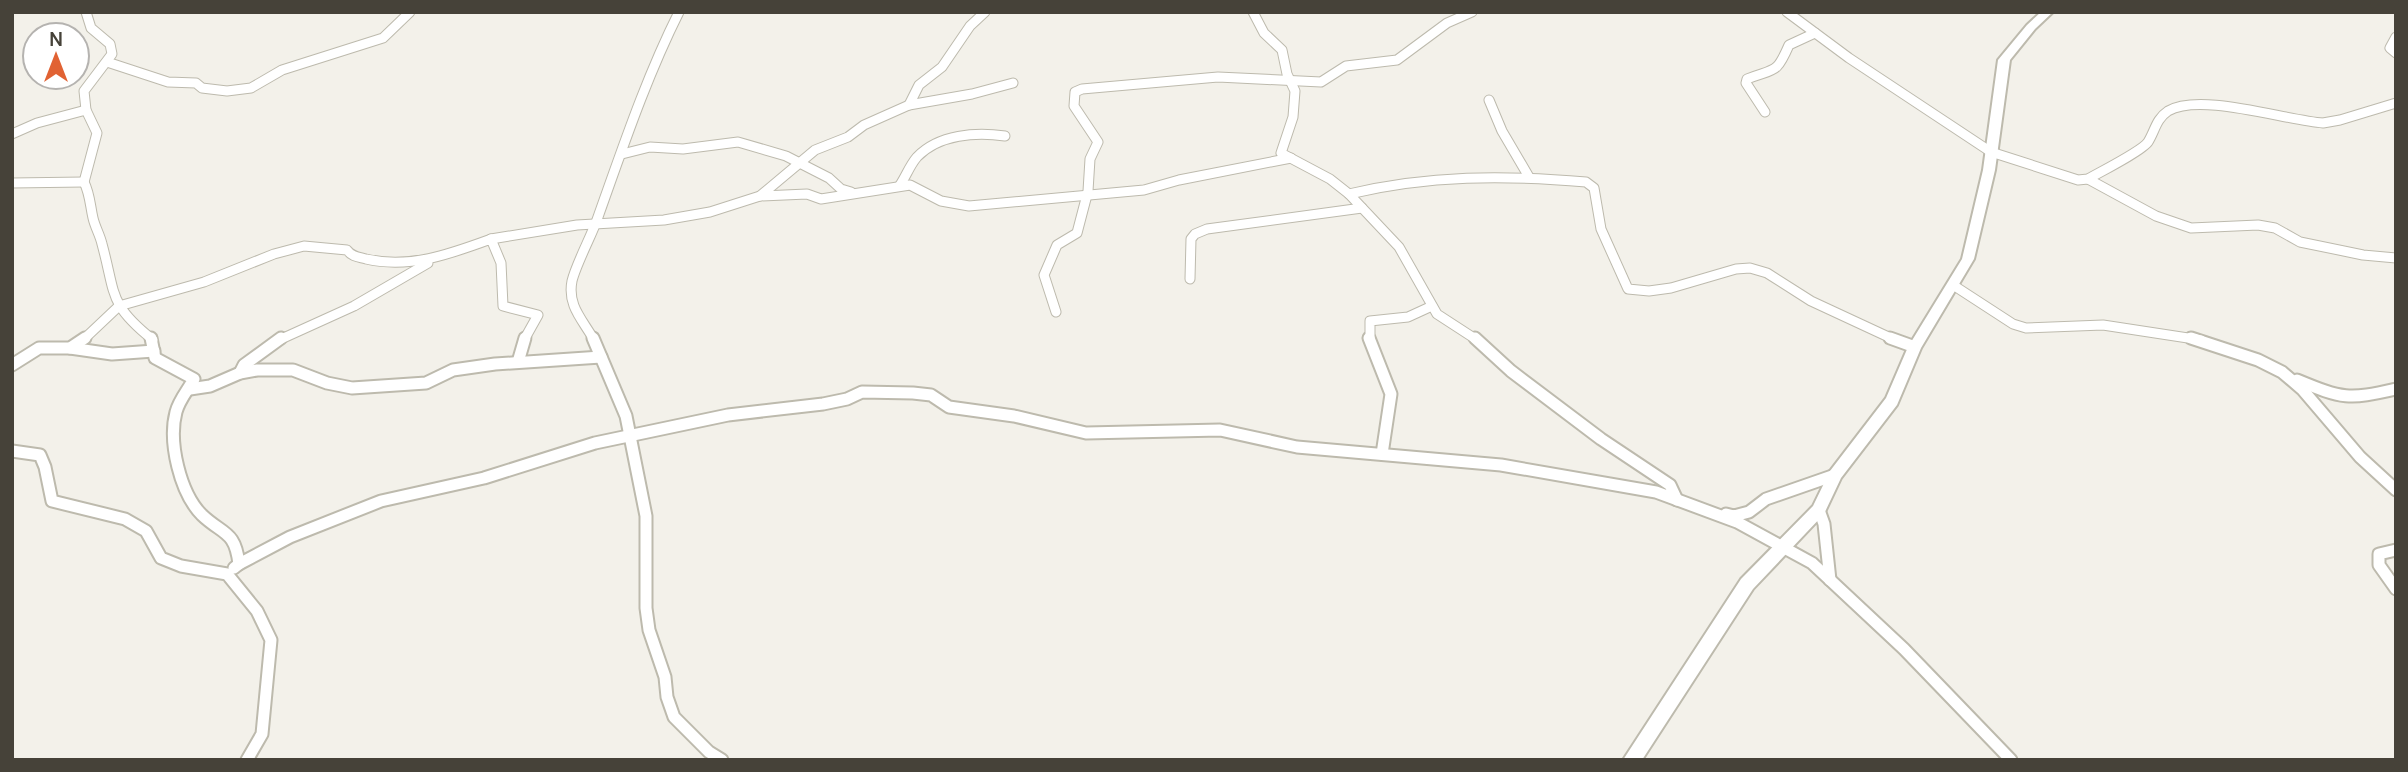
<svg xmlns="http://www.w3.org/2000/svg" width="2408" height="772" font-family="Manrope,sans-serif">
<rect width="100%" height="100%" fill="#f3f1ea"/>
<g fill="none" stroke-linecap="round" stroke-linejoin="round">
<g stroke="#bdbaad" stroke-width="11">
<g id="minor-far1">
<polyline points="1253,12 1264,33 1282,50 1287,74 1295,91 1293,117 1281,153 1330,179 1349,194 1399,247 1437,314 1477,340"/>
<path d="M1787 12 1849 58 1991 152 2078 180 2088 179C2100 172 2142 151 2148 142 2155 131 2156 119 2168 111 2200 92 2284 120 2323 123L2340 120 2396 103"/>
<polyline points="2396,37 2390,48 2396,53"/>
<polyline points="107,62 168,82 196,83 202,88 227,91 251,88 282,70 383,38 410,12"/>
<polyline points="1489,100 1502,131 1529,177"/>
<polyline points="909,105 919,85 942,67 970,26 985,12"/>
<path d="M1765 112 1746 83 1747 79C1775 68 1776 75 1789 45L1815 33"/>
<polyline points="12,134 37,123 86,110"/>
<polyline points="622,154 650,147 683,149 738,142 786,156 829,178 841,189 851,192"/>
<polyline points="2088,179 2156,216 2191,228 2258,225 2275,228 2300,242 2363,255 2396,258"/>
<path d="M84 182C90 194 90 205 93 218 95 227 100 235 102 244 116 295 108 304 153 340"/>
<polyline points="84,182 97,133 86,110 84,91 112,54 110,44 91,28 86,12"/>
<polyline points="12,183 84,182"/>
<path d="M900 185C906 176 910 165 917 157 939 134 976 132 1005 136"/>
<path d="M1349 194C1429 175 1504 175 1586 182L1594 188 1601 229 1628 289 1649 291 1671 288 1736 269 1750 268 1767 273 1811 301 1895 340"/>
<polyline points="760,196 807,194 821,199 910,185 941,201 969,206 1144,190 1179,180 1291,158"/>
<polyline points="491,239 577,225 664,220 710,212 760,196 815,150 848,137 864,125 909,105 972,94 1013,83"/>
<polyline points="1190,279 1191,239 1195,234 1207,229 1362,208"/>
<polyline points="1953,285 2013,324 2026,328 2103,325 2201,340"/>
<polyline points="1056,312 1044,275 1057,245 1077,233 1088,191 1090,159 1098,142 1074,106 1075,92 1082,89 1218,77 1321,82 1346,66 1397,60 1447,23 1472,12"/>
<path d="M83 340 119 306 204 282 274 254 304 246 347 250C352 257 359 257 366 259 410 269 450 254 491 239L501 263 503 306 538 315 524 340"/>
<polyline points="279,340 354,306 428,263"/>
<path d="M594 340C583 320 567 306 572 281 576 264 592 235 598 217 623 147 646 78 679 12"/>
<polyline points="1370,340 1370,321 1408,317 1432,306"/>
</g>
</g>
<g stroke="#bdbaad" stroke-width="15">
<g id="minor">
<path d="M151 338 155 358 194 379C188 390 179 400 176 412 168 442 180 493 202 515 223 535 235 530 239 564L234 568"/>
<polyline points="593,338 626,416 646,516 646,608 649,630 665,677 667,697 674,717 709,752 722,760"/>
<polyline points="1369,338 1391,394 1382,454"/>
<polyline points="1475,338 1511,371 1601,439 1670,485 1677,500"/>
<polyline points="1890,338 1915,347"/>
<polyline points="2191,338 2258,360 2282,372 2302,389 2360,457 2396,490"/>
<polyline points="70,348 112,354 154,351"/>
<polyline points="518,362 525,338"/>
<polyline points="12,365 39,348 70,348 85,338"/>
<polyline points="240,373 244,365 281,338"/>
<path d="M2297 380C2343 399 2348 400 2396 389"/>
<polyline points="190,389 210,386 240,373 257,370 293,370 327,383 352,388 426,383 453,370 495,364 601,357"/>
<polyline points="12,451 40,455 45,467 52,501 125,519 146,531 161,558 181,566 227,574 257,611 271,640 262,734 247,760"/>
<polyline points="1819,510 1824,524 1830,580"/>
<polyline points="1726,514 1734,516 1749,512 1766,499 1835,475"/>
<polyline points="2396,550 2379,554 2379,565 2396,589"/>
<polyline points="239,564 290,537 381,501 484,478 595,443 728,415 823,404 847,399 862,392 913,393 931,395 949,407 1014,416 1086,433 1220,430 1297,447 1501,465 1656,492 1737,522 1812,563 1904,649 2011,760"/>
</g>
</g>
<g stroke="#bdbaad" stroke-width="4">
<polygon id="tertiary" points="2041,12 2053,12 2035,29 2010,60 1995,170 1974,259 1921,348 1897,405 1841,478 1824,514 1753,589 1642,760 1623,760 1741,579 1813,506 1830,471 1886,398 1908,347 1962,259 1983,170 1998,60 2027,25"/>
</g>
<use href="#minor-far1" stroke="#fff" stroke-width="9"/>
<use href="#minor" stroke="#fff" stroke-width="11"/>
<use href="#tertiary" fill="#fff" fill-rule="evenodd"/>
</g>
<rect width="2408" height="772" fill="none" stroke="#464239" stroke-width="28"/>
<g transform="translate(56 56)"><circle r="33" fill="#ffffff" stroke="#b5b3b0" stroke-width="2"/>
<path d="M0-5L12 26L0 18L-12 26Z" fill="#e16233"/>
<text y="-10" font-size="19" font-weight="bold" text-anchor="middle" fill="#464239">N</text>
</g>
</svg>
